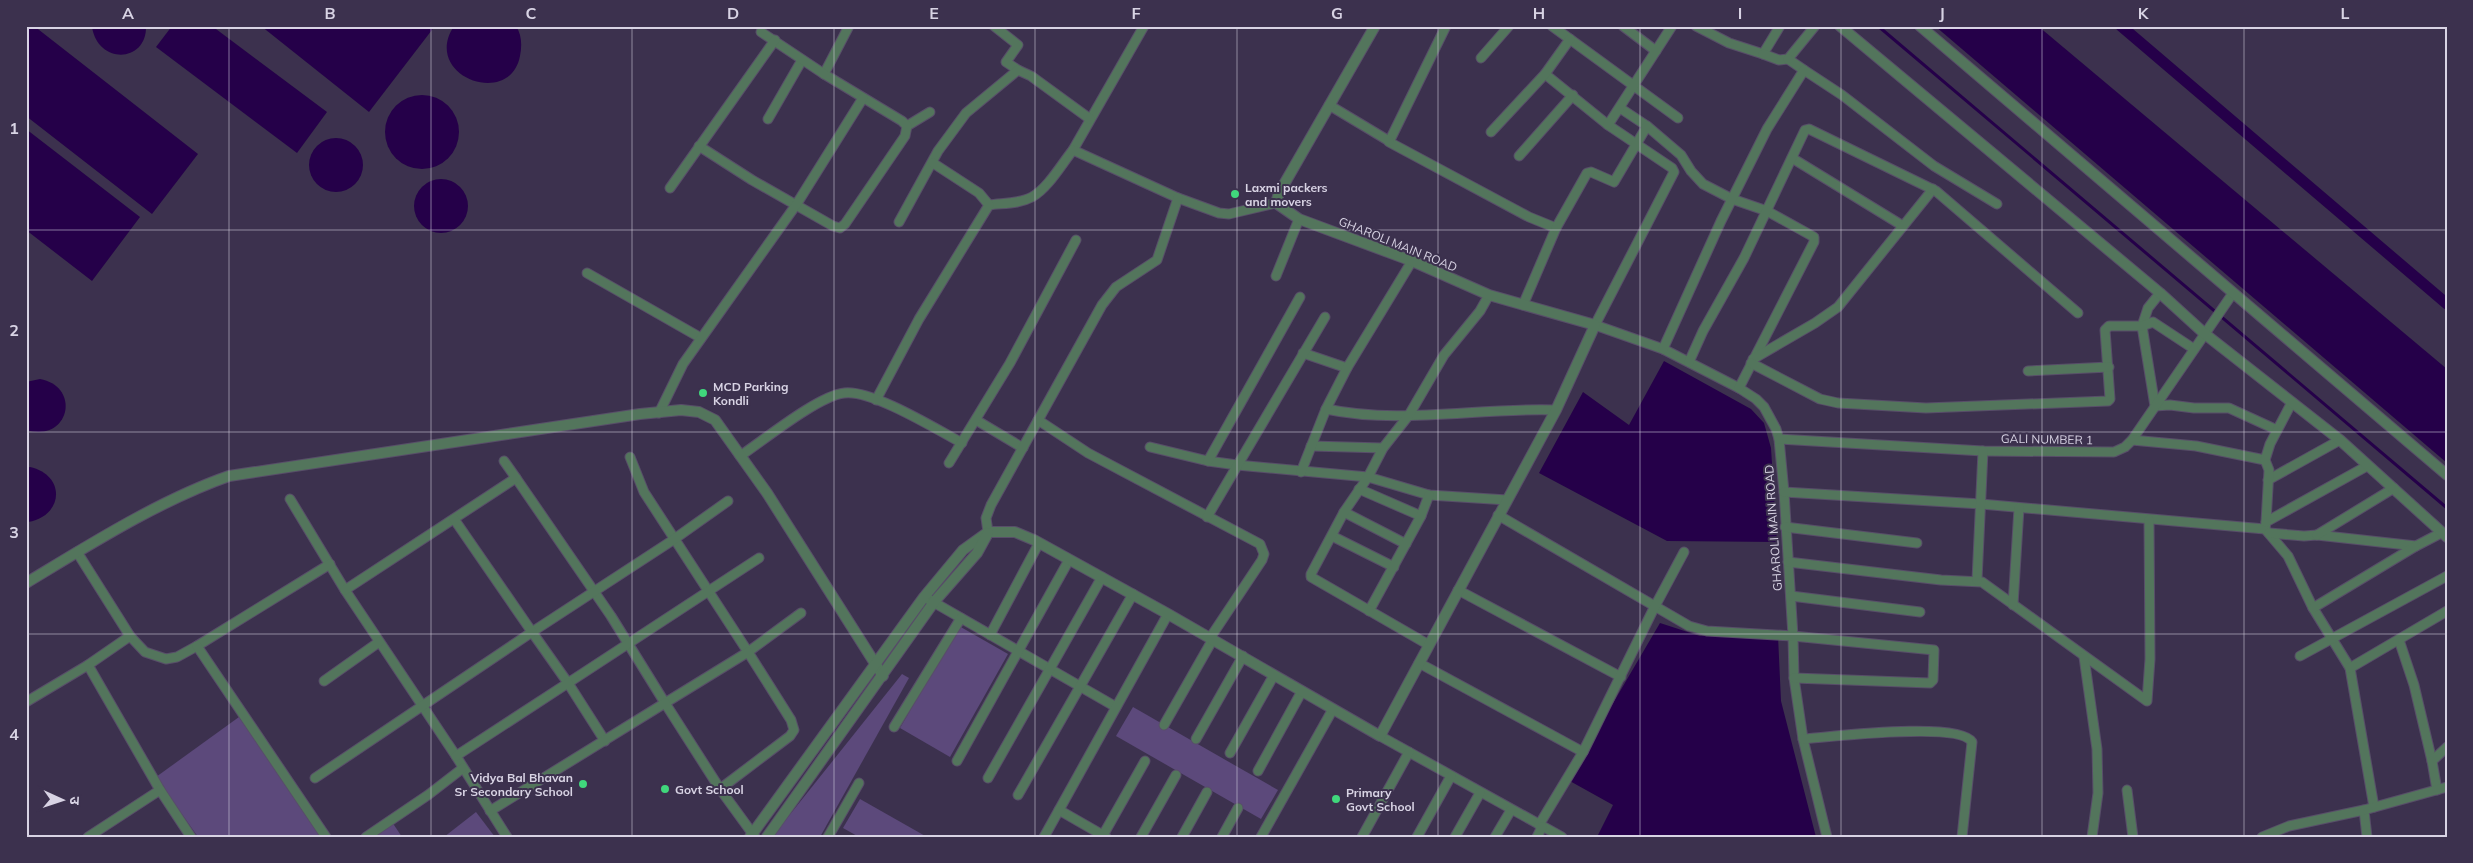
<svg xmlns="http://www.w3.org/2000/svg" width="2473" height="863" font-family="Mulish,'Noto Sans Devanagari',sans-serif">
<rect width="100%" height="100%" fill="#3c314e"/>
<g fill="#5c497b">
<polygon points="959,626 1008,654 950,757 900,728"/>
<polygon points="902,674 909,678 820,837 772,837"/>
<polygon points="1133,707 1278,790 1261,819 1116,736"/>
<polygon points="239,717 323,837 198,837 156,777"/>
<polygon points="860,799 927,837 859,837 843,828"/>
<polygon points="476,812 495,837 444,837"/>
<polygon points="392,822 402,837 371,837"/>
</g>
<g fill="#250049">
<polygon points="26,26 34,26 198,154 152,214 26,116"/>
<path d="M146 26C147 63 98 65 92 27Z"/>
<polygon points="172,26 212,26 327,112 297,153 156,47"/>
<polygon points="261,26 435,26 369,112"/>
<path d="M454 26H516C522 35 522 46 520 56 510 109 421 76 454 26Z"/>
<polygon points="1935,26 2038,26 2447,369 2447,463"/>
<circle cx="422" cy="132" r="37"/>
<polygon points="26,129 140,217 92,281 26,230"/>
<circle cx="336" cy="165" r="27"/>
<circle cx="441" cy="206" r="27"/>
<polygon points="1664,361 1751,409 1764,423 1771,448 1777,542 1667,541 1539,473 1583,392 1629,425"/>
<path d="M40 379C82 387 69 443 26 430V382Z"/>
<path d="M30 467C66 475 64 516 28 522L26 468Z"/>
<polygon points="1660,623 1700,636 1778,636 1781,701 1816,837 1597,837 1613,805 1568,780"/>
</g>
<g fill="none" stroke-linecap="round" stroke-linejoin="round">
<polyline stroke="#250049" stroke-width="3" points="1878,26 2447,508"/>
<polyline stroke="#250049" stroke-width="11" points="2121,26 2447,304"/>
<g stroke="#584e69" stroke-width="11">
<g id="minor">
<polyline points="994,26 1018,45 1006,62 1018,70"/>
<polyline points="1446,26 1389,142 1529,217 1556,228 1523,305"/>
<polyline points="1552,26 1678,118"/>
<polyline points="1623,26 1656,51"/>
<polyline points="1696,26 1729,43 1763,54 1780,26"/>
<polyline points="1763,54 1779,60 1788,59 1815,26"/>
<polyline points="1481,58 1509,26"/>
<polyline points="1788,59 1804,70"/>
<polyline points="824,74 849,26"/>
<polyline points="1545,74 1608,125 1672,168 1674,172 1595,325 1663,349 1739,388 1756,399 1764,407 1776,429 1779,439 1784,492 1793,636 1794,678 1803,739 1827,837"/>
<polyline points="1329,105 1389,141"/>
<polyline points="1620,108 1647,126 1681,155 1691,171 1703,184 1732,199 1767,211 1814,237 1814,242 1739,388"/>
<polyline points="768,119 802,60"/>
<polyline points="1608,125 1672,26"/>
<polyline points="907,126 930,112"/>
<polyline points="1491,132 1545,74 1570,39"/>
<polyline points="699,146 752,180 833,226 840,228 845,224 905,136 907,126 902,121 824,74 761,32"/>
<polyline points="1073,150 1144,26"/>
<polyline points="1519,156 1573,95"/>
<polyline points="1792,158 1903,226"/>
<polyline points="670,188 775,40"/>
<path d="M989 205C1003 203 1019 204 1032 197 1048 188 1061 165 1073 150L1178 198 1219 213 1229 214 1276 203"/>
<polyline points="899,222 938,151 966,113 1018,70 1031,76 1090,119"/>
<polyline points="1556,228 1587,173 1591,172 1614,182 1647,126"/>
<polyline points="587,273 701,338"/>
<polyline points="1276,276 1299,219"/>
<polyline points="2160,293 2148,308 2142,326 2155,406 2170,405 2194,408 2229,408 2277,430"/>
<polyline points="1663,349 1721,221 1767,129 1804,70 1842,95 1934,166 1997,204"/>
<polyline points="1303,353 1347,368"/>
<polyline points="1753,359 1815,323 1838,307 1933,189"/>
<polyline points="1689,362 1703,331 1744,258 1805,130 1809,129 1936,191 2078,313"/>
<polyline points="1751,363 1820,399 1838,403 1926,408 2108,401 2110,399 2105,330 2109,326 2142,326 2153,322 2194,349"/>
<polyline points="2028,371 2109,367"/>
<polyline points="876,400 919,319 989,205 979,193 933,163"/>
<path d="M1326 409C1401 425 1480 407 1556 410"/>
<polyline points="659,413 683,364 796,205 863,98"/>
<polyline points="976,420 1023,448"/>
<polyline points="1038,420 1088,453 1260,544 1264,554 1262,560 1210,638"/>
<polyline points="1779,439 1983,451 2114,452 2125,447 2132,440 2233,293"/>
<polyline points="2132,440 2196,446 2265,460"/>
<polyline points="1311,446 1383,448"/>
<polyline points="1150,447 1208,461 1237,465 1368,477 1429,495 1507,500"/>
<path d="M740 456C764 440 818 396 844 393 871 389 936 429 962 443"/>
<polyline points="630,457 644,492 748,652 801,613"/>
<polyline points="1208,461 1300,297"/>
<polyline points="949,463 1010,363 1076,240"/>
<polyline points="2367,466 2266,522 2265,529 2288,556 2313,608 2350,668 2374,807"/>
<polyline points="1301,472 1326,409 1347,368 1412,261"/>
<polyline points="516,478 611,616 665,703 748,652 791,720 794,730 790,736 720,789"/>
<polyline points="2268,480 2340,440"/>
<polyline points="1359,489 1421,516"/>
<polyline points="1784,492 1981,504 2265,529"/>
<polyline points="290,499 345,590 456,756 507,837"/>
<polyline points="728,501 673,540 532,632 568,683 759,558"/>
<polyline points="1344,512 1406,544"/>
<polyline points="1498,515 1689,626 1707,631 1793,636 1934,650 1933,680 1930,683 1794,678"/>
<polyline points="1207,517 1325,317"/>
<polyline points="2266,522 2269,470 2265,460 2270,444 2292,402"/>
<polyline points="1785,527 1917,543"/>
<polyline points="988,532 986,518 991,505 1102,305 1116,287 1157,260 1178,198"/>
<polyline points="2269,533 2304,536 2317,535 2416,546 2441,533"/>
<polyline points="2317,535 2394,488"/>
<polyline points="1332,536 1394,567"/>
<polyline points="77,552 130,636 145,652 166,659 177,657 197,646 330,564"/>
<polyline points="1788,562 1941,580 1982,582 2147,701 2150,659 2149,520"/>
<polyline points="1977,580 1983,451"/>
<polyline points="345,590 516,478 504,461"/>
<polyline points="1458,590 1621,677"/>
<polyline points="1791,596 1920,612"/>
<polyline points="928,599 1116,707"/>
<polyline points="2013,605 2019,508"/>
<polyline points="2313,608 2416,546"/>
<polyline points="1369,611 1421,516 1429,495"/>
<polyline points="990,635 1039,543"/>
<polyline points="2399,640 2414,685 2432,761"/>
<polyline points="1429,645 1311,577 1311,574 1344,512 1368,477 1383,448 1409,415 1444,355 1480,311 1489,295"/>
<polyline points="197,646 326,837"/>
<polyline points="2300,656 2447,576"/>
<polyline points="2084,657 2097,749 2098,793 2092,837"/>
<polyline points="1419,663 1583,752"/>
<polyline points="88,665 160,790"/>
<polyline points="2350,668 2447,611"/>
<polyline points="324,681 379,642"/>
<polyline points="26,702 88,665 130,636"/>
<polyline points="1164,725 1213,639"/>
<polyline points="894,727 961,618"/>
<polyline points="1380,736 1562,837"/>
<polyline points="1196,739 1243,656"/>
<path d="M1803 739C1831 737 1959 721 1972 742L1962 837"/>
<polyline points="1230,753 1274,675"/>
<polyline points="456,756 568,683 605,741"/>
<polyline points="957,761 1069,560"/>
<polyline points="1258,771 1302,691"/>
<polyline points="315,778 532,632 454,519"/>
<polyline points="988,778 1102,577"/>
<polyline points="2127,790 2133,837"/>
<polyline points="2437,790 2432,761 2447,747"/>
<polyline points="1018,795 1133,594"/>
<polyline points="1059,810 1106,837"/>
<polyline points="2364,810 2367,837"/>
<polyline points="490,811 665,703 720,789 755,837"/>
<polyline points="1539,825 1583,752 1654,608 1684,552"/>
<polyline points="88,837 160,790 191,837"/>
<polyline points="366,837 428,795 463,768"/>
<polyline points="828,837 859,783"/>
<polyline points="1044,837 1168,614"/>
<polyline points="1102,837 1145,761"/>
<polyline points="1141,837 1176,775"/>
<polyline points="1182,837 1207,792"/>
<polyline points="1222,837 1238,808"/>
<polyline points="1261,837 1333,709"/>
<polyline points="1362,837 1409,752"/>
<polyline points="1417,837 1451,776"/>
<polyline points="1455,837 1480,793"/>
<polyline points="1495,837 1511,810"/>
<polyline points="1537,837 1542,827"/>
<polyline points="2262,837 2289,826 2364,810 2447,787"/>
</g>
</g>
<g stroke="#584e69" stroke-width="12">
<g id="tertiary">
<polyline points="1840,26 2160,293 2205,334 2340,440 2447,537"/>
<polyline points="1920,26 2447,475"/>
<path d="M26 583C89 545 160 500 229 476L640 414 681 410 699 412 715 420 767 493 883 676"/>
<polyline points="750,837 924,597 963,550 988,532 1015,532 1034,540 1168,614 1380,736 1556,410 1595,325 1489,295 1412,261 1299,219 1276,203 1279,193 1375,26"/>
<polyline points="767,837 934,602 977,553 988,533"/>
</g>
</g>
<use href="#minor" stroke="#53755c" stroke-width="9"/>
<use href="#tertiary" stroke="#53755c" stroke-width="10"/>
</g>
<path fill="none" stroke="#d8d3e4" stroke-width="1" stroke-opacity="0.55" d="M229 26V837M431 26V837M632 26V837M834 26V837M1035 26V837M1237 26V837M1438 26V837M1640 26V837M1841 26V837M2042 26V837M2244 26V837M26 230H2447M26 432H2447M26 634H2447"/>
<g fill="#40d77c" stroke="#3c314e" stroke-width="2">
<circle cx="1235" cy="194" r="5"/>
<circle cx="703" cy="393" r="5"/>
<circle cx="583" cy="784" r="5"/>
<circle cx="665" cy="789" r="5"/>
<circle cx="1336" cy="799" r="5"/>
</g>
<g text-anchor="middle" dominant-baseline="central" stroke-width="4" stroke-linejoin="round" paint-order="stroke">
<g font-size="12" font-weight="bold" fill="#d8d3e4" stroke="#3c314e" text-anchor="start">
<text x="1245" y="187">Laxmi packers<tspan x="1245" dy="14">and movers</tspan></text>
<text x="713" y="386">MCD Parking<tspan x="713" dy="14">Kondli</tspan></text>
<text x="573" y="777" text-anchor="end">Vidya Bal Bhavan<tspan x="573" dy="14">Sr Secondary School</tspan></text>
<text x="675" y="789">Govt School</text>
<text x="1346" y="792">Primary<tspan x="1346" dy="14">Govt School</tspan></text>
</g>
<g font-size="12" fill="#d8d3e4" stroke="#3c314e">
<text transform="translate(1398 244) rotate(22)">GHAROLI MAIN ROAD</text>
<text transform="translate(2047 439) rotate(1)">GALI NUMBER 1</text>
<text transform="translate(1773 528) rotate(-94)">GHAROLI MAIN ROAD</text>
</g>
</g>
<rect width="2473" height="863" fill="none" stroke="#3c314e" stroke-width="55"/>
<g transform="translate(62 800) rotate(93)" stroke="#3c314e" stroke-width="4" paint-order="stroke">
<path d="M0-4L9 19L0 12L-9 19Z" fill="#d8d3e4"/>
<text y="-8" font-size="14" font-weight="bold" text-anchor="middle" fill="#d8d3e4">उ</text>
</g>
<rect x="28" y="28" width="2418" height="808" fill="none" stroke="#d8d3e4" stroke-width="2"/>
<g font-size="16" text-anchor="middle" font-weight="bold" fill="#d8d3e4">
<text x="128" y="19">A</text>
<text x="330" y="19">B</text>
<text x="531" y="19">C</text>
<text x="733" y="19">D</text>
<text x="934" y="19">E</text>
<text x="1136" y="19">F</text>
<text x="1337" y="19">G</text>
<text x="1539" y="19">H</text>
<text x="1740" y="19">I</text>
<text x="1942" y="19">J</text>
<text x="2143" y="19">K</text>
<text x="2345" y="19">L</text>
<text x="14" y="134">1</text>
<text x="14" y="336">2</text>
<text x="14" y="538">3</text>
<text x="14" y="740">4</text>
</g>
</svg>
